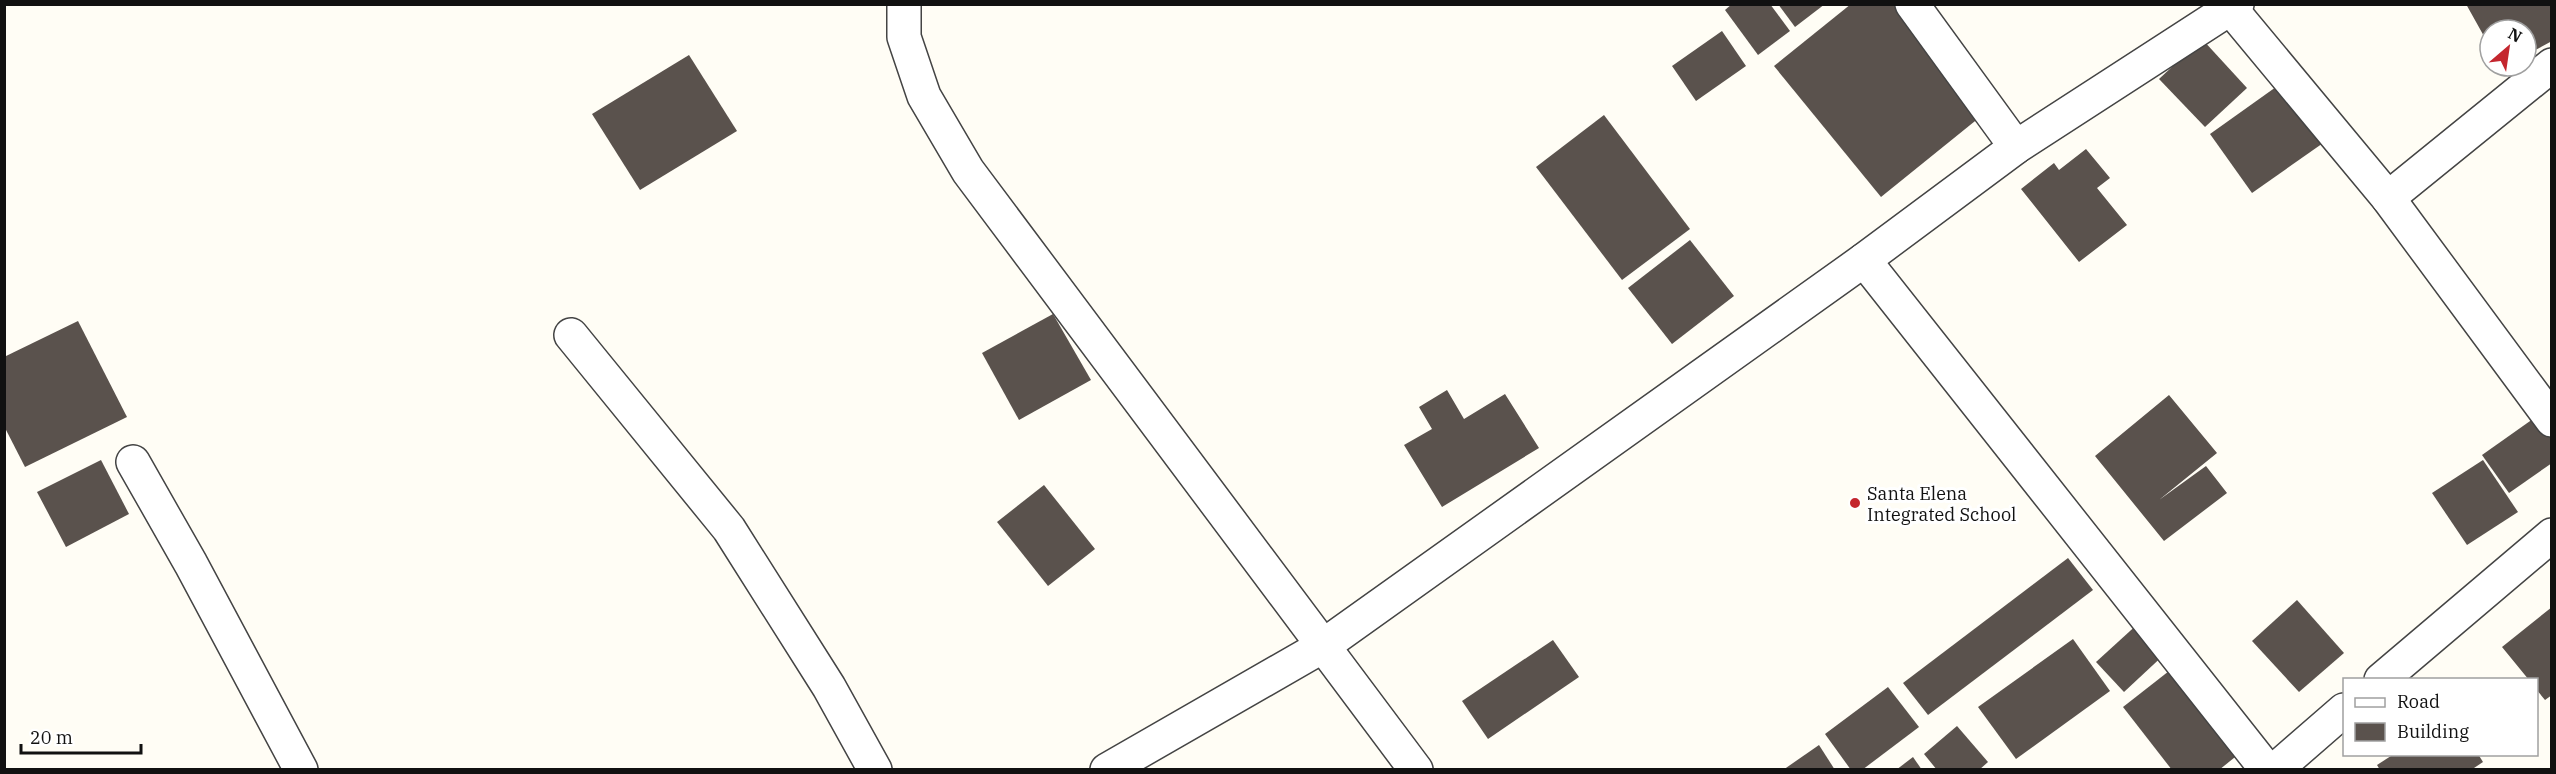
<svg xmlns="http://www.w3.org/2000/svg" width="2556" height="774" font-family="'IBM Plex Serif',serif">
<rect width="100%" height="100%" fill="#fffdf5"/>
<g fill="#5a524d">
<polygon points="1732,4 1770,4 1790,31 1758,55 1725,10"/>
<polygon points="1778,4 1825,4 1795,27"/>
<polygon points="1851,4 1897,4 1985,113 1881,197 1774,66"/>
<polygon points="2466,4 2552,4 2552,41 2526,55 2526,30 2490,30 2490,47"/>
<polygon points="1722,31 1746,66 1696,101 1672,66"/>
<polygon points="2202,39 2247,88 2205,127 2159,79"/>
<polygon points="689,55 737,131 640,190 592,114"/>
<polygon points="2283,82 2326,141 2252,193 2210,134"/>
<polygon points="1604,115 1690,229 1622,280 1536,167"/>
<polygon points="2086,149 2110,178 2097,188 2127,225 2079,262 2021,189 2054,163 2059,170"/>
<polygon points="1690,240 1734,296 1672,344 1628,288"/>
<polygon points="1053,314 1091,380 1019,420 982,353"/>
<polygon points="78,321 127,417 25,467 4,426 4,357"/>
<polygon points="1447,390 1464,419 1505,394 1539,448 1442,507 1404,445 1432,429 1419,407"/>
<polygon points="2169,395 2217,453 2159,500 2206,466 2227,493 2164,541 2095,456"/>
<polygon points="2540,414 2552,430 2552,463 2509,493 2482,455"/>
<polygon points="101,460 129,514 66,547 37,492"/>
<polygon points="2483,460 2518,512 2467,545 2432,493"/>
<polygon points="1044,485 1095,549 1048,586 997,522"/>
<polygon points="2068,558 2093,590 1928,715 1903,683"/>
<polygon points="2297,600 2344,653 2299,692 2252,641"/>
<polygon points="2552,607 2552,695 2545,700 2536,689 2536,680 2529,680 2502,647"/>
<polygon points="2141,621 2168,651 2124,692 2096,662"/>
<polygon points="2073,639 2110,691 2016,759 1978,707"/>
<polygon points="1553,640 1579,677 1488,739 1462,701"/>
<polygon points="2178,664 2245,749 2219,770 2172,770 2123,707"/>
<polygon points="1888,687 1919,727 1862,770 1851,770 1825,734"/>
<polygon points="1957,726 1988,762 1979,770 1937,770 1924,754"/>
<polygon points="1819,745 1835,770 1783,770"/>
<polygon points="2394,754 2478,754 2483,762 2471,770 2380,770 2377,765"/>
<polygon points="1913,757 1922,770 1896,770"/>
</g>
<g fill="none" stroke-linecap="round" stroke-linejoin="round">
<g stroke="#444" stroke-width="36">
<g id="minor">
<polyline points="904,4 904,37 924,96 968,171 1416,770"/>
<polyline points="1912,4 2016,147"/>
<polyline points="2231,9 2388,198 2552,420"/>
<polyline points="2388,198 2552,65"/>
<polyline points="1864,260 2267,770"/>
<polyline points="571,335 729,529 829,687 875,770"/>
<polyline points="133,462 191,564 301,770"/>
<polyline points="2381,680 2552,535"/>
<polyline points="1107,770 1323,646 1864,260 2016,147 2237,4"/>
<polyline points="2275,770 2344,710"/>
</g>
</g>
<use href="#minor" stroke="#fff" stroke-width="33"/>
</g>
<circle fill="#c4262e" stroke="#fff" stroke-width="2" cx="1855" cy="503" r="6"/>
<g text-anchor="middle" dominant-baseline="central" stroke-width="6" stroke-linejoin="round" paint-order="stroke">
<g font-size="18" fill="#111" stroke="#fff" text-anchor="start">
<text x="1867" y="493">Santa Elena<tspan x="1867" dy="21">Integrated School</tspan></text>
</g>
</g>
<rect width="2556" height="774" fill="none" stroke="#111111" stroke-width="12"/>
<rect x="2343" y="678" width="195" height="78" fill="#ffffff" stroke="#a0a0a0" stroke-width="1.5"/>
<rect x="2355" y="698" width="30" height="9" fill="#ffffff" stroke="#a0a0a0" stroke-width="1.5"/>
<text x="2397" y="708" font-size="18" fill="#111111">Road</text>
<rect x="2355" y="723" width="30" height="18" fill="#5a524d" stroke="#a0a0a0" stroke-width="1.5"/>
<text x="2397" y="738" font-size="18" fill="#111111">Building</text>
<g transform="translate(2508 48) rotate(29)"><circle r="28" fill="#ffffff" stroke="#a0a0a0" stroke-width="1.5"/>
<path d="M0-4.5L10 22L0 15L-10 22Z" fill="#c4262e"/>
<text y="-9" font-size="16" font-weight="bold" text-anchor="middle" fill="#111111">N</text>
</g>
<path d="M21 744v9h120v-9" fill="none" stroke="#111111" stroke-width="3"/>
<text x="30" y="744" font-size="18" fill="#111111" stroke="#ffffff" stroke-width="4.5" paint-order="stroke">20 m</text>
</svg>
